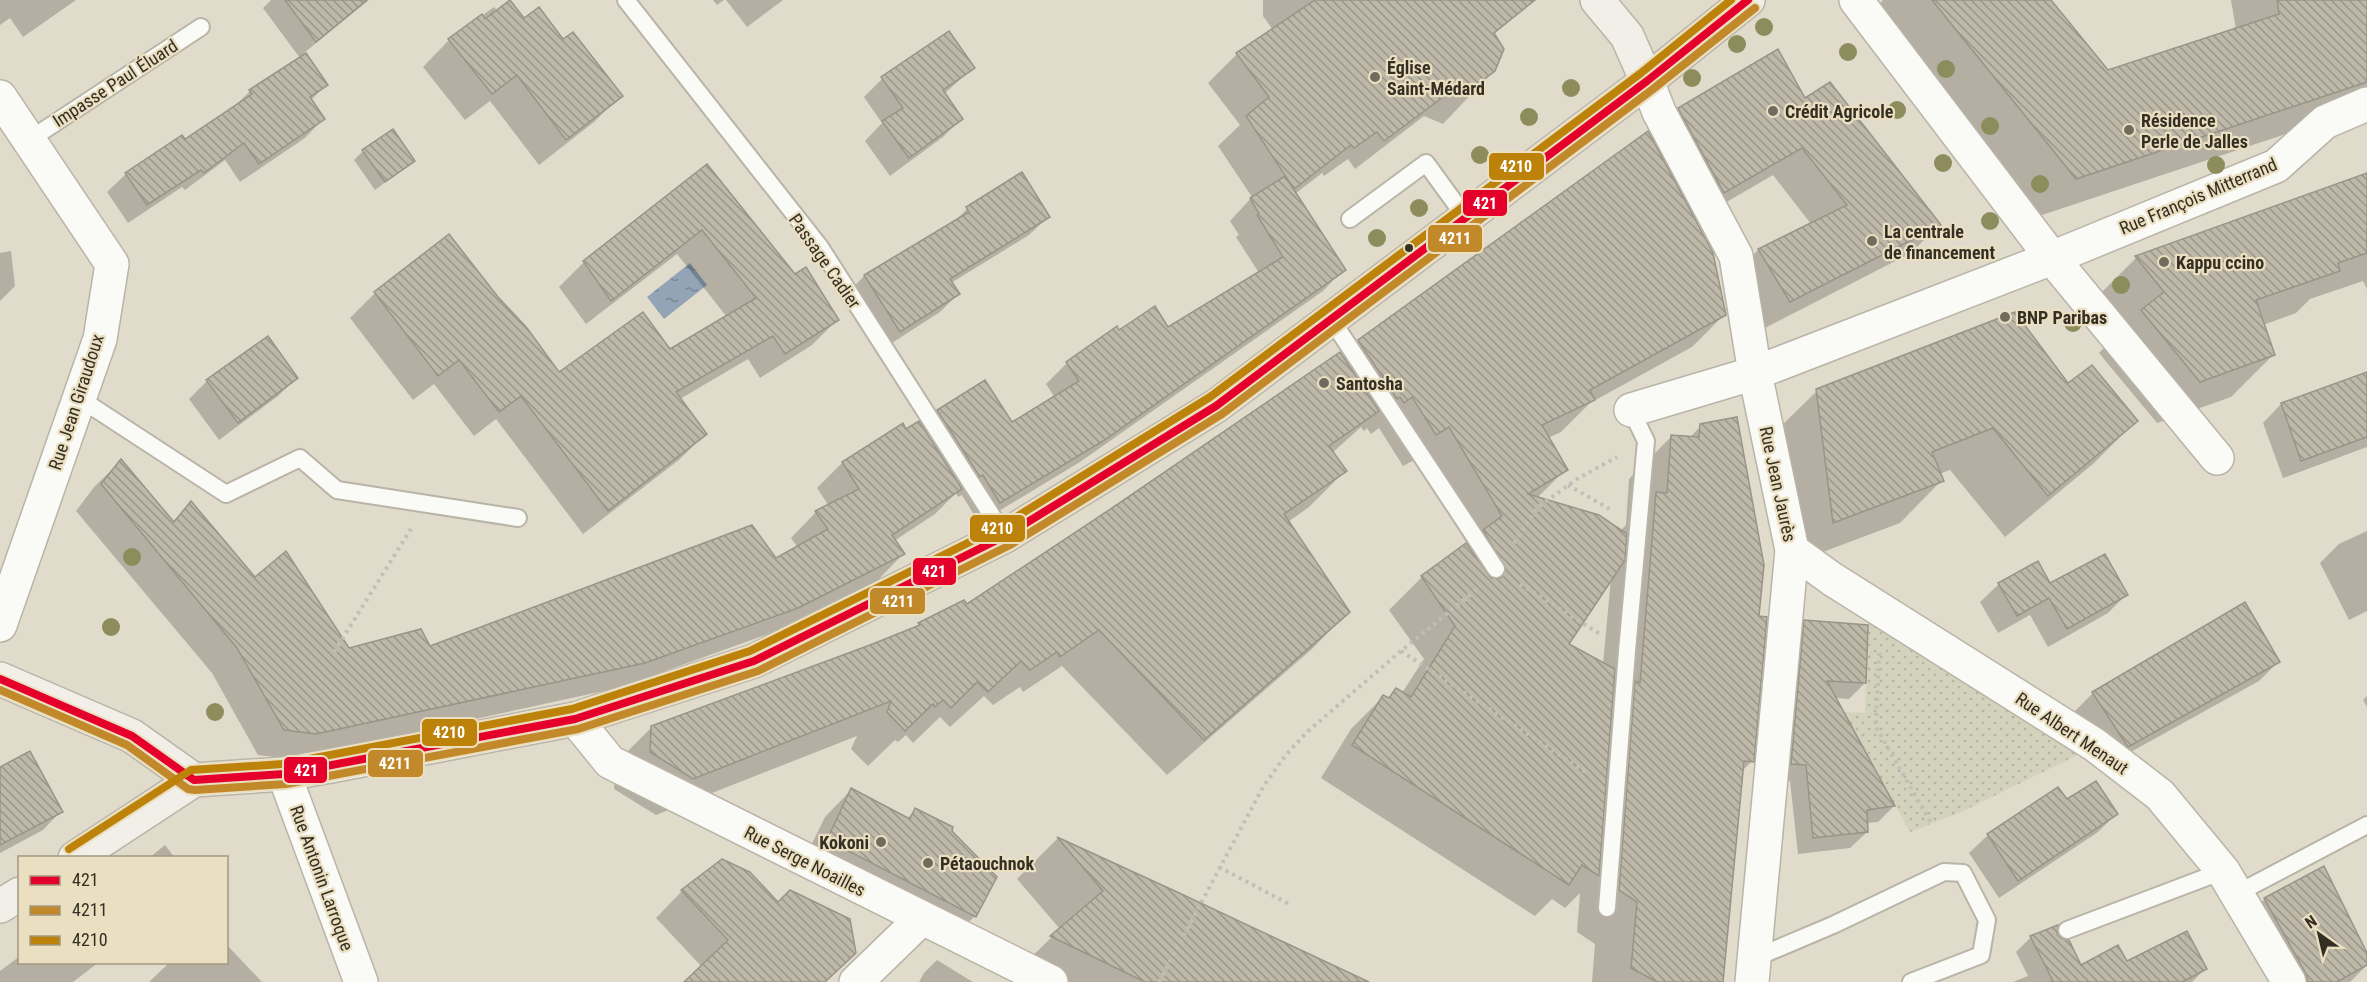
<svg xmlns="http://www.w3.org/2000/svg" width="2367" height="982" font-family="'Roboto Condensed',sans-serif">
<defs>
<pattern id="park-dots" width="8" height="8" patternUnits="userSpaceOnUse" patternTransform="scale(1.5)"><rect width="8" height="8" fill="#d3d2bc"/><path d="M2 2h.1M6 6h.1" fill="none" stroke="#b6b5a1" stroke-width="1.8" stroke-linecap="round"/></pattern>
<pattern id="water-ripples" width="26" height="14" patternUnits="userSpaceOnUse" patternTransform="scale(1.5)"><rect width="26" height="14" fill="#92a4b6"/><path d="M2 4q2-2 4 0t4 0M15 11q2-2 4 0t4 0" fill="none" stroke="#788694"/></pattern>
<pattern id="building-back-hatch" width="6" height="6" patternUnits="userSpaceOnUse" patternTransform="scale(1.5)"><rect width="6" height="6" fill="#beb8a9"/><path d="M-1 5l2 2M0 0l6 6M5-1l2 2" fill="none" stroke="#9b9689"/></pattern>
</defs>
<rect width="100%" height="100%" fill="#e1dbcb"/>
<polygon fill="url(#park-dots)" points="1871,621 2084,752 1961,812 1910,832 1857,735 1801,731 1802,710 1865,713 1868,625"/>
<polygon fill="url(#water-ripples)" points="690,263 707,285 664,319 647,297"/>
<g fill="#0003" fill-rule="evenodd">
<polygon points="0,0 76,0 23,37 10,18 0,25"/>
<polygon points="271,0 369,0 304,53 326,85 310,101 323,119 305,138 240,182 225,160 185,190 182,187 128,223 107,192 126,174 182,137 185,141 233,108 250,91 300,58 263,8"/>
<polygon points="713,0 724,0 717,5"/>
<polygon points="726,0 783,0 747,27"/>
<polygon points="1263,0 1514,0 1512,16 1493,35 1494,70 1443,124 1424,116 1355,169 1348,159 1324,176 1322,173 1295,194 1344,269 1323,291 1080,462 979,523 962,495 958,497 956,493 935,514 894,541 903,554 878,580 771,633 618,688 290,759 258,755 212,673 76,511 95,486 121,461 172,522 191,503 255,579 348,650 429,647 776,560 798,548 791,538 816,512 829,506 817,488 842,463 902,425 906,431 921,428 938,411 985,382 1012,424 1055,398 1046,384 1067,363 1118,332 1167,329 1259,273 1236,237 1239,235 1230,221 1252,197 1218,146 1240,125 1208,83 1237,54 1273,30 1263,16"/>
<polygon points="1883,0 2049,0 2107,72 2236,30 2231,0 2365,0 2367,87 2337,117 2036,217 1871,12"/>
<polygon points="494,7 498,12 524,20 563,41 621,95 594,122 539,165 490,101 465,120 423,67 449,40"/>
<polygon points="973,68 944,94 961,119 943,137 890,176 865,141 882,123 864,97 882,79"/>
<path d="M1804 100 1939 225 1911 253 1761 330 1730 278 1758 250 1811 224 1773 175 1694 221 1725 314 1692 347 1590 403 1561 432 1548 438 1566 469 1537 498 1620 531 1626 525 1629 479 1671 437 1689 438 1701 426 1757 617 1752 761 1742 771 1721 982H1592L1595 944 1577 932 1580 893 1565 908 1552 899 1535 916 1321 778 1351 729 1383 697 1387 699 1396 690 1402 693 1424 659 1389 610 1422 577 1467 544 1416 459 1403 466 1379 428 1371 434 1367 428 1364 431 1361 427 1332 453 1345 471 1309 507 1288 522 1348 612 1312 649 1167 775 1062 666 1023 692 1020 687 993 705 984 696 950 727 940 717 913 743 906 735 898 742 895 740 868 766 851 749 857 736 656 815 614 789 615 764 652 727 914 629 919 624 966 606 1342 358 1359 341 1647 133 1650 139 1679 110ZM1611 578 1603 664 1567 644Z"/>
<polygon points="363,151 413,161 375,190 354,160"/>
<polygon points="707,166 795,276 837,320 812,345 760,378 748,359 680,399 705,434 680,459 583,534 496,419 474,436 434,384 413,400 350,318 375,293 558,374 669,351 727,317 677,254 586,324 559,287 584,262"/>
<polygon points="2367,174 2367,289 2363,281 2310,299 2296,313 2263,325 2273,355 2231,397 2157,423 2099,353 2120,332 2094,300 2136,258"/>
<polygon points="967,209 1048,217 1029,235 951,283 958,294 940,312 881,350 846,295 864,276 950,226"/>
<polygon points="11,251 15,286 0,301 0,253"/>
<polygon points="2367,373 2367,447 2283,478 2263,423 2281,404"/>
<polygon points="296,378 278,396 219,440 189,399 207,381"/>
<polygon points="2068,385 2136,421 2094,463 2005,537 1950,470 1939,474 1942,480 1900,523 1791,564 1774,433 1817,391"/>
<polygon points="2367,531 2367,611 2349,620 2320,563 2339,544"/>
<polygon points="1999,584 2050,585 2126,595 2108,613 2048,647 2030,615 1998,633 1980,602"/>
<polygon points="2244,604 2278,662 2259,681 2109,764 2074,712 2093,693"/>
<polygon points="1805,621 1865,683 1849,699 1835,698 1894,806 1878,822 1866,823 1867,832 1850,848 1798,854 1790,781 1775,780 1789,637"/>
<polygon points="2367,696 2367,707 2363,700"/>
<polygon points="0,769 61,811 43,830 0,853"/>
<polygon points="851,790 906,819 916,810 950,831 975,916 948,942 801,866 825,817"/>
<polygon points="2116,814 2098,832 1999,898 1969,853 1988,835"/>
<polygon points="1057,839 1365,982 1019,982 1010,978 1060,929 1017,879"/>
<polygon points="165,845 175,858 149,858"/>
<polygon points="722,860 825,982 686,982 702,967 656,918 682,891"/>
<polygon points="2265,899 2367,956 2367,965 2350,982 2282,982 2246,917"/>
<polygon points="2031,937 2080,967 2126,963 2205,969 2192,982 2013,982 2028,976 2016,952"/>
<polygon points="226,944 262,982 149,982 170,962 226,962"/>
<polygon points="20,956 20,962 99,962 73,982 0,982 0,971"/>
<polygon points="937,960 973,982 919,982 924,973"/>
</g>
<g fill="url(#building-back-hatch)" stroke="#989487" stroke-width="1.5">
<polygon points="285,0 367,0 316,42"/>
<polygon points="510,0 524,18 539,7 563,39 573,32 623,96 566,140 517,75 492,94 448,39 482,14 485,19"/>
<polygon points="1315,0 1535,0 1494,33 1504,49 1495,71 1478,84 1473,96 1454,89 1384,141 1377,132 1354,148 1351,145 1294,189 1246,116 1269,97 1236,53"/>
<polygon points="1932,0 2051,0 2108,70 2279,14 2277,0 2367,0 2367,82 2076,179"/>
<polygon points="949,31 975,68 943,90 963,119 909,158 882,121 903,108 881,77"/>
<polygon points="1778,49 1805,98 1830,82 1941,225 1790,302 1758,249 1847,205 1802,148 1724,193 1678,108"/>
<polygon points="306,53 328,85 310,97 325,119 259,164 244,143 204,173 201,170 147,205 125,173 182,135 185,139 252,94 249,90"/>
<polygon points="393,129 415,161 385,182 362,150"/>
<polygon points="1648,131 1713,253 1726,315 1590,390 1595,400 1542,425 1568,470 1528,494 1599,515 1627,534 1625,560 1569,644 1615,669 1599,876 1582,865 1569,885 1352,745 1383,695 1389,698 1396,688 1411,697 1455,626 1421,576 1466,543 1491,578 1501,578 1506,569 1483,530 1502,516 1449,427 1436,435 1412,397 1404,403 1400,397 1397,399 1358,340"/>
<polygon points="707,164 795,274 806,267 839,320 785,354 773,336 676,392 707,434 608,511 521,396 499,412 459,360 438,376 374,292 449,234 498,297 527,328 559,372 643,312 670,349 756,298 702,230 611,301 583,261"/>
<polygon points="1022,172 1050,217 950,279 960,294 900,332 864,275 969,212 966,207"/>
<polygon points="2367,173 2367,253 2338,263 2340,271 2256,300 2275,355 2200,382 2141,310 2164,292 2135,256"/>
<polygon points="1285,176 1346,270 1103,441 1000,503 983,475 980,477 937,410 985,380 1012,422 1079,381 1066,362 1117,326 1119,330 1155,306 1168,327 1283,257 1257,215 1259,214 1250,198"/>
<polygon points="2015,312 2068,383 2092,365 2138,421 2048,496 1993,428 1932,452 1944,481 1833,523 1816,389"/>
<polygon points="268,336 298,378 238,423 206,380"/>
<polygon points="1340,352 1379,411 1329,446 1347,471 1284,514 1350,612 1204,740 1099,630 1060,657 1057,652 1030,670 1021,661 988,692 977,682 951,708 943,700 935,707 933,704 905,731 887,712 891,701 693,779 650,752 651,726 870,645 920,625 918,623 964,600 967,604 1118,504"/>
<polygon points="2367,372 2367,437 2301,461 2281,403"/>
<polygon points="1737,417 1764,565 1759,616 1767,617 1754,762 1744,761 1723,982 1657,982 1631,968 1637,902 1619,890 1635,681 1640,683 1656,492 1667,493 1671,435 1699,437 1700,424"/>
<polygon points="919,421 962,489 892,535 905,554 798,608 645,663 316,734 284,730 237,648 101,484 121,459 174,522 191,501 255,577 286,551 349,648 421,629 430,646 752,525 776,558 828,529 815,511 859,489 842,462 903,423 906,429"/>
<polygon points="2105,554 2128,595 2067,629 2049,598 2017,616 1998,583 2038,561 2050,583"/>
<polygon points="2245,602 2280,662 2128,747 2092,692"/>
<polygon points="1804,620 1868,625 1866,683 1827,681 1895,806 1867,810 1868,832 1813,838 1806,765 1791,764"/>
<polygon points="30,751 63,812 0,845 0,767"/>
<polygon points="2096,781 2118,814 2018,881 1987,834 2058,787 2067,799"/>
<polygon points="851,788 910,819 915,808 953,827 952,831 997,877 976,917 827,840"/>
<polygon points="1057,837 1175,891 1369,982 1145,982 1050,936 1103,891"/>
<polygon points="722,859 750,872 778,902 790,890 850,919 856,953 825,982 684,982 728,940 681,890"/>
<polygon points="2324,866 2367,953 2367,965 2337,982 2308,982 2305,972 2264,898"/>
<polygon points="2058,925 2057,934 2061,938 2069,940 2081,965 2118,945 2127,961 2187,931 2207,969 2182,982 2050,982 2053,981 2030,936"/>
</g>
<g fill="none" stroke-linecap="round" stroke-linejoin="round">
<g stroke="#b8b4a7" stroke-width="20">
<g id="lane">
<polyline points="626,0 820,247 1005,536"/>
<polyline points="29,140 201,27"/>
<polyline points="1350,219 1426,163 1466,218"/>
<polyline points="1331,319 1496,569"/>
<polyline points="79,398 226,494 300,458 337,490 518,518"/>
<polyline points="2236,894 2367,825"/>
<polyline points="1607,908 1627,651 1646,441 1631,410"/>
<polyline points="2067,930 2223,871"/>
<polyline points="1755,958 1833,925 1944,872 1963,873 1987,920 1981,955 1911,982"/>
</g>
</g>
<g stroke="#b8b4a7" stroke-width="36">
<g id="street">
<polyline points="1856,0 2052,258 2217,458"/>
<polyline points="1647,81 1659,112 1736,256 1755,373 1792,550 1752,982"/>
<polyline points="0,97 112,264 100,339 0,625"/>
<polyline points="1631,410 1755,373 2052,258 2276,166 2325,122 2367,104"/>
<polyline points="1792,550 1832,579 2095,745 2160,795 2223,871 2289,982"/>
<polyline points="575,719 610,762 1051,982"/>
<polyline points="284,774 361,982"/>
<polyline points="856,982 921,919"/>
</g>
</g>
<g stroke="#b8b4a7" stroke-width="36">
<g id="secondary">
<polyline points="1597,0 1627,36 1647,81"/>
<polyline points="0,679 132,736 194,780 284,774 331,766 575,719 754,661 1005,536 1216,406 1647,81 1748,0"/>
<polyline points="75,858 194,780"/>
<polyline points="0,906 20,894"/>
</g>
</g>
<g stroke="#c0beb8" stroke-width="4" stroke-dasharray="3 4.5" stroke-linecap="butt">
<polyline points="1568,485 1611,510"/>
<polyline points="1514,543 1538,507 1577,479 1617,457"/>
<polyline points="1520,584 1600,634"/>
<polyline points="1401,651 1587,773"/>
<polyline points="334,652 411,529"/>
<polyline points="1879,653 1876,727 1931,823"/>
<polyline points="1219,867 1291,905"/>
<polyline points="1159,982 1263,787 1285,756 1307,732 1401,651 1476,590"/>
</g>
<use href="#lane" stroke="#fafaf7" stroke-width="16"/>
<use href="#street" stroke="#fafaf7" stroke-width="33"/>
<use href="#secondary" stroke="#f1efe8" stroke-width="33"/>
<g stroke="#ebdfc1" stroke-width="12">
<polyline id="bus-1" points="0,679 132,736 194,780 284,774 575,719 754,661 1005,536 1216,406 1647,81 1748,0"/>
</g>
<g stroke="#ebdfc1" stroke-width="12">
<polyline id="bus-2" points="0,690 127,745 188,789 195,790 286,784 578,729 758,671 1010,545 1222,414 1653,89 1755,8"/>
</g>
<g stroke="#ebdfc1" stroke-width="12">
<polyline id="bus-3" points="69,849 191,770 283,764 572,709 750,651 1000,527 1210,397 1641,73 1731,0"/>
</g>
<use href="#bus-1" stroke="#e4002b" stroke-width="8"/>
<use href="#bus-2" stroke="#c1892a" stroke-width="8"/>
<use href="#bus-3" stroke="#bc820a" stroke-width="8"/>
</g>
<g fill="#8d8c5d">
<circle cx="1764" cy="27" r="9"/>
<circle cx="1737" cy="44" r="9"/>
<circle cx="1848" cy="52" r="9"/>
<circle cx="1946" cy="69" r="9"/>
<circle cx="1692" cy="78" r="9"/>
<circle cx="1571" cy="88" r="9"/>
<circle cx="1897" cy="110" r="9"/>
<circle cx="1529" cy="117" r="9"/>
<circle cx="1990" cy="126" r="9"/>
<circle cx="1480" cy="155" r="9"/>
<circle cx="1943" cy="163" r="9"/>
<circle cx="2216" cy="165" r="9"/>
<circle cx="2040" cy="184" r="9"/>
<circle cx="1419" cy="208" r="9"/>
<circle cx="1990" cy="221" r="9"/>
<circle cx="1377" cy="238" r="9"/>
<circle cx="2121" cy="285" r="9"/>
<circle cx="2073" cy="323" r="9"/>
<circle cx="132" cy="557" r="9"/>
<circle cx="111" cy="627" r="9"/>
<circle cx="215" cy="712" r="9"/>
</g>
<g fill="#716b5e" stroke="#ebdfc1" stroke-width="2">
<circle cx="1375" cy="77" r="6"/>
<circle cx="1773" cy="111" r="6"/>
<circle cx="2129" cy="130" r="6"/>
<circle cx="1872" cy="241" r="6"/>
<circle cx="2164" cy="262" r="6"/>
<circle cx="2005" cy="317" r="6"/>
<circle cx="1324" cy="383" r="6"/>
<circle cx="881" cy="842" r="6"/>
<circle cx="928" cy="863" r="6"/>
</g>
<circle fill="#342f23" stroke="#ebdfc1" stroke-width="2" cx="1409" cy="248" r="5"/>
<g text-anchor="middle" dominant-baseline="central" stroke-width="4.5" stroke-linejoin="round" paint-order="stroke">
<g font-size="18" font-weight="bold" fill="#342f23" stroke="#ebdfc1" text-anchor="start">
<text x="1387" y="67">Église<tspan x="1387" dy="21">Saint-Médard</tspan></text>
<text x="1785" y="111">Crédit Agricole</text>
<text x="2141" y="120">Résidence<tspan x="2141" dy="21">Perle de Jalles</tspan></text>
<text x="1884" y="231">La centrale<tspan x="1884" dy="21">de financement</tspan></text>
<text x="2176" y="262">Kappu ccino</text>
<text x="2017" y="317">BNP Paribas</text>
<text x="1336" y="383">Santosha</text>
<text x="869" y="842" text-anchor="end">Kokoni</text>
<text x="940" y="863">Pétaouchnok</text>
</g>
<g font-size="18" fill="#342f23" stroke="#ebdfc1">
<text transform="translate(115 83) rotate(-33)">Impasse Paul Éluard</text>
<text transform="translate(2198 196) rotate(-23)">Rue François Mitterrand</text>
<text transform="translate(825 261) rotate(55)">Passage Cadier</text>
<text transform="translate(76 402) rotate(-72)">Rue Jean Giraudoux</text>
<text transform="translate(1778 484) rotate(78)">Rue Jean Jaurès</text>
<text transform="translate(2072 733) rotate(34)">Rue Albert Menaut</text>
<text transform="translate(805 861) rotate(27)">Rue Serge Noailles</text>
<text transform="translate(322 878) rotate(70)">Rue Antonin Larroque</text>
</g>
</g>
<g stroke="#ebdfc1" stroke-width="2">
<rect x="1488" y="152" width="57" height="29" rx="6" fill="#bc820a"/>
<rect x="1462" y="189" width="46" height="28" rx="6" fill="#e4002b"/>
<rect x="1427" y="224" width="56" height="29" rx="6" fill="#c1892a"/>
<rect x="969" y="514" width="57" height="29" rx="6" fill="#bc820a"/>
<rect x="912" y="557" width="45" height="29" rx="6" fill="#e4002b"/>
<rect x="869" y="587" width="57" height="28" rx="6" fill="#c1892a"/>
<rect x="421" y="718" width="57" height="29" rx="6" fill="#bc820a"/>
<rect x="367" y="749" width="57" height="29" rx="6" fill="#c1892a"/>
<rect x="283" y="756" width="45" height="28" rx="6" fill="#e4002b"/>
</g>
<g font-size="16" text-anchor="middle" font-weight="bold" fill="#fff">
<text x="1516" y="172">4210</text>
<text x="1485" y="209">421</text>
<text x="1455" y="244">4211</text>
<text x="997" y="534">4210</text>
<text x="934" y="577">421</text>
<text x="898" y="607">4211</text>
<text x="449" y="738">4210</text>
<text x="395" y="769">4211</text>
<text x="306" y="776">421</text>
</g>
<rect x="18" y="856" width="210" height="108" fill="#ebdfc1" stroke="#a29982" stroke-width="1.5"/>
<rect x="30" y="876" width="30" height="9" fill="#e4002b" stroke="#a29982" stroke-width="1.5"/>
<text x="72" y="886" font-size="18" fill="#342f23">421</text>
<rect x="30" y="906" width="30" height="9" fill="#c1892a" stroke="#a29982" stroke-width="1.5"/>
<text x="72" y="916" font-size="18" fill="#342f23">4211</text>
<rect x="30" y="936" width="30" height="9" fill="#bc820a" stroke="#a29982" stroke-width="1.5"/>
<text x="72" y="946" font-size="18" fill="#342f23">4210</text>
<g transform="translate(2319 934) rotate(326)" stroke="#ebdfc1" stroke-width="4.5" paint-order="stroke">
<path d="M0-4.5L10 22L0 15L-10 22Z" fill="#342f23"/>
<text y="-9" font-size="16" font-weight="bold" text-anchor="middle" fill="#342f23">N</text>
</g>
</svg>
